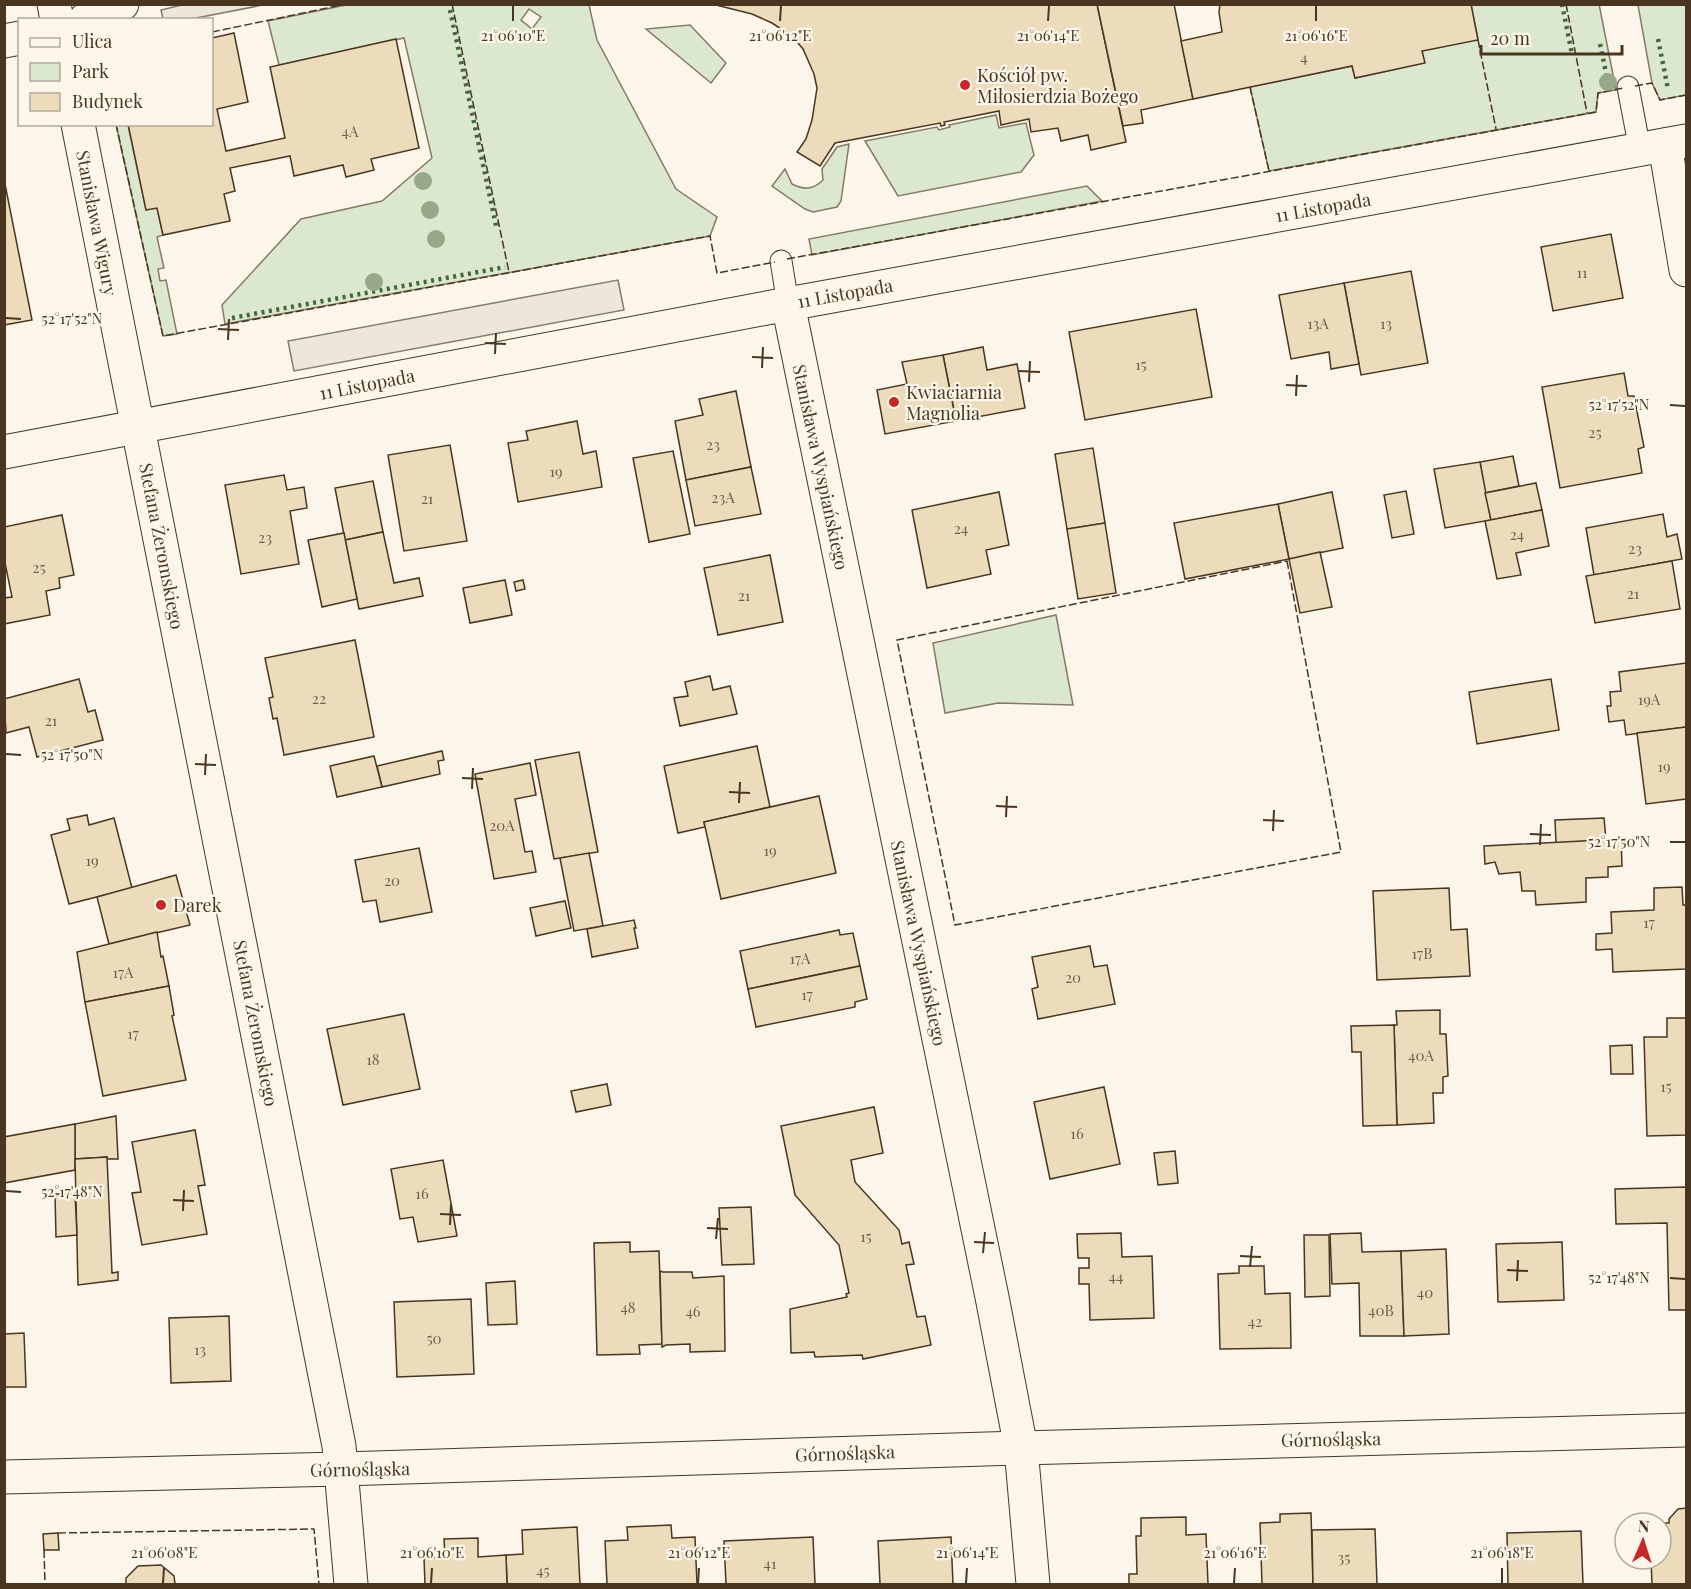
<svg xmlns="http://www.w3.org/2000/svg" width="1691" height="1589" font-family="'Playfair Display',serif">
<rect width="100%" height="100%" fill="#fbf6e9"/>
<g fill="#dce7d0" stroke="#887966" stroke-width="1.5" fill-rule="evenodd">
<polygon points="1599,4 1616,90 1598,93 1596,112 1269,171 1250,87 1352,66 1355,78 1424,63 1422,51 1478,39 1471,5"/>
<path d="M346 5H589L597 40 676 189 717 217 710 236 225 324 222 305 301 219 382 201 432 158 404 38 279 65 268 21ZM529 9 541 17 532 29 521 20Z"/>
<polygon points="1638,5 1686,5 1686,95 1660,100 1652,83"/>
<polygon points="690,25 726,63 711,83 646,29"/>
<polygon points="996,115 999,128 1026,123 1034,155 1021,172 898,196 865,141 937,127 939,130 950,127 949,125"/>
<polygon points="116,125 128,125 146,210 157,208 163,235 157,237 164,268 158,269 160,281 166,280 177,334 163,336"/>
<path d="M849 144 841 201 837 207 813 212 805 209 772 186 785 169 792 184C804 190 813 190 823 180L822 169 837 147Z"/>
<polygon points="1087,186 1102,201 812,255 809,239"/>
<polygon points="1056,615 1073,705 998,703 945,713 933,643"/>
</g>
<g fill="#ede7d9" stroke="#887966" stroke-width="1.5">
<polygon points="186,4 263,4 263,5 191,19 163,19 161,10"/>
<polygon points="618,280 624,310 294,371 288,341"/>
</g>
<g fill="#ecdcbc" stroke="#4a3520" stroke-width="1.5">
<polygon points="712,4 1097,4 1126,142 1091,150 1088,135 1061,141 1058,128 1031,132 1029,119 1001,125 999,111 944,122 945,125 941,126 940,123 835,143 820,166 797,152 806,139 812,120 817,88 814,74 803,49 792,36 772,23 752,14"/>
<polygon points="1097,4 1174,4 1193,99 1141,110 1143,123 1123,126"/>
<polygon points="1220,4 1471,4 1478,40 1422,51 1425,63 1355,78 1352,66 1193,99 1181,41 1222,32 1219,12"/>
<polygon points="234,33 248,102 217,109 226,151 285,138 270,67 396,39 419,148 371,159 374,170 346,177 343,165 294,176 290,156 230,168 235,191 224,194 230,221 163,235 157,208 146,210 128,124 212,124 212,38"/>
<polygon points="4,179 32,320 4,325"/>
<polygon points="1611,234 1623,298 1553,311 1541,247"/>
<polygon points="1411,271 1428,363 1361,375 1344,283"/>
<polygon points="1344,283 1359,364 1331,369 1329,352 1291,359 1279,295"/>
<polygon points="1196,309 1212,397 1085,420 1069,332"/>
<polygon points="983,347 987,370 1017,364 1025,408 956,421 943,355"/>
<polygon points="943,355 956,421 885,434 877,390 907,384 902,362"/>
<polygon points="1624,373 1628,396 1634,396 1644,447 1638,449 1642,473 1560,488 1542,387"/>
<polygon points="736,391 751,467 686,480 675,421 703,415 699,399"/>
<polygon points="577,421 583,454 596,451 602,487 518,502 508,443 528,440 526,431"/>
<polygon points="450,445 467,541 404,551 388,455"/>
<polygon points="1093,448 1105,523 1067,529 1055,454"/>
<polygon points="673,451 690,534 649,542 633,458"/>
<polygon points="1513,456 1519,486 1485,493 1480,462"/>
<polygon points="1480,462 1491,520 1445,528 1434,469"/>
<polygon points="751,467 761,514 695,526 686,480"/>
<polygon points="284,475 287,490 304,487 307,508 290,511 299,564 241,574 225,485"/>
<polygon points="373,481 383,532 345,540 335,488"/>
<polygon points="1536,483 1542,510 1491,520 1485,493"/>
<polygon points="1406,491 1414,534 1392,538 1384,495"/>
<polygon points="999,492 1009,545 986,550 991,574 927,588 912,510"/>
<polygon points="1332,492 1343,548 1289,559 1278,504"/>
<polygon points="1278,504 1289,559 1185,579 1174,523"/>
<polygon points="1542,510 1549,546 1516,553 1521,575 1497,579 1485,521"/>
<polygon points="1663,514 1667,537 1677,534 1682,559 1594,575 1586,528"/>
<polygon points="62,515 74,575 59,578 60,588 46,591 50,615 4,624 4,598 12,597 4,558 4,527"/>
<polygon points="1105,523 1116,593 1078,599 1067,529"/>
<polygon points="383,532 394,583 419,578 423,596 359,609 345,540"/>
<polygon points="344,533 357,599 322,607 308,540"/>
<polygon points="1320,552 1332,607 1300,613 1289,559"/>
<polygon points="770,555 783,622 718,635 704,568"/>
<polygon points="1672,561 1680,609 1595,623 1586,576"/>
<polygon points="505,580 512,615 470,623 463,588"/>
<polygon points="523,580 525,589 516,591 514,582"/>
<polygon points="355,640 374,737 284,755 277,718 273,719 269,698 273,697 265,658"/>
<polygon points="1686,663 1686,727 1626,735 1624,720 1609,722 1607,706 1611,706 1610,692 1621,691 1619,672"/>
<polygon points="710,676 713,690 730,686 737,714 680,726 674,698 688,696 685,682"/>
<polygon points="79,679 88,712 95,710 103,740 37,757 29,727 6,733 4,699"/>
<polygon points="1551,679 1559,730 1477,744 1469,692"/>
<polygon points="1686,727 1686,799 1646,804 1637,733"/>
<polygon points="757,746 770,807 704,822 705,827 678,833 664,766"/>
<polygon points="442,751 444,760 438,761 440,774 382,787 377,766"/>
<polygon points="579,752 598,852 554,859 535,760"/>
<polygon points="374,756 382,787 337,797 330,766"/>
<polygon points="530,763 536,795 515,799 525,852 532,851 536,872 494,879 475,774"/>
<polygon points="819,796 836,873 721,899 704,822"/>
<polygon points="87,815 89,825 114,818 132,888 69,904 51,835 70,830 67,819"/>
<polygon points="1604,818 1606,840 1556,843 1555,820"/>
<polygon points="1621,839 1622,866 1608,867 1608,877 1586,878 1586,902 1536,905 1535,891 1522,891 1520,872 1499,874 1495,862 1485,864 1484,846"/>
<polygon points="419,848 432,912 380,922 376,900 363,902 355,860"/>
<polygon points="589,853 603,926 574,931 560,858"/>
<polygon points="176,875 190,925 109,944 97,897"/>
<polygon points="1682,887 1683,905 1686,905 1686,969 1613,972 1612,949 1596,950 1596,934 1612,933 1611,912 1654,910 1654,888"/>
<polygon points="1449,888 1451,930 1467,929 1470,976 1377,980 1373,891"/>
<polygon points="565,901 571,928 536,936 530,908"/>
<polygon points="634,920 636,928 634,928 638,948 592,957 587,929"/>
<polygon points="839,930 840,935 853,933 860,966 748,989 740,951"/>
<polygon points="157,932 161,957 163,956 169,986 85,1002 77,952"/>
<polygon points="1090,946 1094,967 1107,965 1115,1004 1038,1019 1032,989 1038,987 1032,957"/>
<polygon points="860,966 867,999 855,1002 855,1007 756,1027 748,989"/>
<polygon points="169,986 174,1015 172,1016 186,1080 103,1096 85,1002"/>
<polygon points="1440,1010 1440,1034 1446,1034 1448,1076 1443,1077 1443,1093 1433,1093 1434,1123 1397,1125 1394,1025 1397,1025 1396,1011"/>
<polygon points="404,1014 420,1089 343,1105 327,1029"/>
<polygon points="1667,1018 1686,1018 1686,1135 1647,1136 1644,1037 1667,1037"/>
<polygon points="1394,1025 1397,1125 1363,1126 1361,1052 1352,1052 1351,1026"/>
<polygon points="1632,1045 1633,1074 1611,1074 1610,1046"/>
<polygon points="607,1084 611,1105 576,1112 571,1091"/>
<polygon points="1104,1087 1120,1164 1050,1179 1034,1102"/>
<polygon points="874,1107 883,1153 851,1160 855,1182 899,1230 902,1244 909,1242 914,1264 906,1265 917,1317 925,1316 931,1345 863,1359 862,1355 815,1357 814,1352 791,1353 790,1309 847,1297 846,1294 849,1293 839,1245 795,1195 781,1126"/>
<polygon points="116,1116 118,1159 107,1159 107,1157 75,1159 75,1124"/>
<polygon points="75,1124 75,1170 4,1183 4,1137"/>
<polygon points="195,1130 205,1185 198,1186 207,1234 142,1245 132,1193 141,1192 132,1142"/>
<polygon points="1175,1151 1178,1183 1158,1185 1154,1153"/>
<polygon points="107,1157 112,1273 118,1272 118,1280 78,1285 75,1159"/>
<polygon points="443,1160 457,1236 418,1242 413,1217 400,1219 391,1169"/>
<polygon points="1686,1187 1686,1310 1669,1310 1667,1223 1616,1224 1615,1189"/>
<polygon points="55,1194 75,1194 77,1235 56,1237"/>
<polygon points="751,1207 754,1264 722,1265 719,1208"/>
<polygon points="1121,1233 1122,1257 1152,1256 1154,1318 1090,1320 1089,1284 1079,1284 1079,1268 1089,1268 1089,1258 1078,1258 1077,1234"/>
<polygon points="1361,1233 1362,1252 1401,1251 1404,1336 1360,1336 1359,1283 1332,1284 1330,1234"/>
<polygon points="1304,1235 1329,1235 1330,1296 1305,1297"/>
<polygon points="630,1242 630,1252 659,1251 662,1344 639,1345 640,1354 597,1355 594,1243"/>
<polygon points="1562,1242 1564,1300 1498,1302 1496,1244"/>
<polygon points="1446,1249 1449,1334 1404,1336 1401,1251"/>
<polygon points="1239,1266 1264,1266 1265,1294 1290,1293 1291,1348 1220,1349 1218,1274 1239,1273"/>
<polygon points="660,1271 663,1272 692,1272 693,1278 724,1276 725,1351 690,1352 690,1344 666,1345 662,1347"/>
<polygon points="515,1281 517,1324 488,1325 486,1283"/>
<polygon points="471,1299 474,1374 397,1377 394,1302"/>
<polygon points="229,1316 231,1381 171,1383 169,1318"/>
<polygon points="24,1333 26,1387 4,1387 4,1334"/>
<polygon points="1686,1508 1686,1584 1652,1584 1651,1559 1661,1559 1661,1523 1669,1523 1669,1519 1678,1509"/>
<polygon points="1311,1513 1313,1584 1262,1584 1260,1523 1280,1522 1280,1514"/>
<polygon points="1186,1517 1186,1535 1206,1534 1208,1584 1129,1584 1129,1574 1137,1574 1136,1536 1141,1536 1141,1518"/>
<polygon points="671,1525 672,1538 695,1537 697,1584 607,1584 605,1541 628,1540 627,1527"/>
<polygon points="577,1527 580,1584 507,1584 506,1555 523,1554 522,1530"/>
<polygon points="1375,1529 1377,1584 1313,1584 1312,1530"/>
<polygon points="1581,1531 1583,1584 1508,1584 1507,1533"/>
<polygon points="58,1533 59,1550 44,1550 43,1534"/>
<polygon points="813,1537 815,1584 726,1584 724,1541"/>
<polygon points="951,1537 953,1584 880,1584 878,1541"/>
<polygon points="478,1538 478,1557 506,1555 507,1584 425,1584 424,1558 445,1557 444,1539"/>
<polygon points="161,1565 174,1576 175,1584 126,1584 126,1578 138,1566"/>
</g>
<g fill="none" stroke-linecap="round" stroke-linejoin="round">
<g stroke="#4a3520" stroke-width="23">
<g id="service">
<polyline points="1628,87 1640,150"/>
<polyline points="781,261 788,304"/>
</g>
</g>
<g stroke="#4a3520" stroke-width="35">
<g id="minor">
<polyline points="54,4 57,20"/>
<polyline points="85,20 122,4"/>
<polyline points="4,41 20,38"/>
<polyline points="78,124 339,1446 351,1584"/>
<polyline points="1665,145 1686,270"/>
<polyline points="788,304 992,1297 1021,1448 1033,1584"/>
<polyline points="4,1477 342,1469 1021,1448 1686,1430"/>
</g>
</g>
<g stroke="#4a3520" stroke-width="35">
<polyline id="tertiary" points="4,452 788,304 1686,141"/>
</g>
<use href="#service" stroke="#fbf6e9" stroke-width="21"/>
<use href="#minor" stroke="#fbf6e9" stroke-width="33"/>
<use href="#tertiary" stroke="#fbf6e9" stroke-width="33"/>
<g stroke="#436837" stroke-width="4.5" stroke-dasharray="3 4.5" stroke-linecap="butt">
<polyline points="1562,4 1572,54"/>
<polyline points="450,10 497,230"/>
<polyline points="1658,39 1668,89"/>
<polyline points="1600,44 1608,82"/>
<polyline points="232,318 505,267"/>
</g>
<g stroke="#4a3520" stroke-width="1.5" stroke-dasharray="8 3" stroke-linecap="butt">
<polyline points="452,4 509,272"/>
<polyline points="1566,4 1587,113"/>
<polyline points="212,32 346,4"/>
<polyline points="1478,40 1496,129"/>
<polyline points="1635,86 1652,83 1660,100 1686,95"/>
<polyline points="1250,87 1269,171"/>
<polyline points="116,124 163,336 710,236 717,273 775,262"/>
<polyline points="787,259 1596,112 1598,93 1623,88"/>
<polygon points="1287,561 1341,852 955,925 897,640"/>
<polyline points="58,1533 314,1529 319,1584"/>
<polyline points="44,1550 45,1584"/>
</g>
</g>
<g fill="#96a887">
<circle cx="1608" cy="82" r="9"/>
<circle cx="423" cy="181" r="9"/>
<circle cx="430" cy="210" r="9"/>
<circle cx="436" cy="239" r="9"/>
<circle cx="374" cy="282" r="9"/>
</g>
<path fill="none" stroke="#4a3520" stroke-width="2" d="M513 21V6M780 21 781 6M1048 21 1049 6M1316 21V6M6 318 21 319M218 329 239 330M228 340 229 319M485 343 506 344M495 354 496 333M752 357 773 358M762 368 763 347M1019 371 1040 372M1029 382 1030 361M1286 385 1307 386M1296 396 1297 375M1670 405 1685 406M6 754 21 755M195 764 216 765M205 775 206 754M462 778 483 779M472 789 473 768M729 792 750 793M739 803 740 782M996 806 1017 807M1006 817 1007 796M1263 820 1284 821M1273 831 1274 810M1530 834 1551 835M1670 842H1685M1540 845 1541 824M6 1191 21 1192M173 1200 194 1201M183 1211 184 1190M440 1214 461 1215M450 1225 451 1204M707 1228 728 1229M716 1239 718 1218M974 1242 994 1243M983 1253 985 1232M1240 1256 1261 1257M1250 1267 1252 1246M1507 1270 1528 1271M1670 1278 1685 1279M1517 1281 1518 1260M163 1583 164 1568M431 1583 432 1568M698 1583 699 1568M966 1583 967 1568M1234 1583 1235 1568M1502 1583V1568"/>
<g fill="#c62828" stroke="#fbf6e9" stroke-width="2">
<circle cx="965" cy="85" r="6"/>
<circle cx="894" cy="402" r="6"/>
<circle cx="161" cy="905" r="6"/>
</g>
<g text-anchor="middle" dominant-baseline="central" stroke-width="4.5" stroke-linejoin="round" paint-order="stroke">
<g font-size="15" fill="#725f47">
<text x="1304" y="57">4</text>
<text x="350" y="131">4A</text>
<text x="1582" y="272">11</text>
<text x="1318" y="323">13A</text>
<text x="1386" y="323">13</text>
<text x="1141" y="364">15</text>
<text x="1595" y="432">25</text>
<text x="713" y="444">23</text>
<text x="556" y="471">19</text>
<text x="723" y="497">23A</text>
<text x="427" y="498">21</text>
<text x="961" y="528">24</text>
<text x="1517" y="534">24</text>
<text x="265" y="537">23</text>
<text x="1635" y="548">23</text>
<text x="39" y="567">25</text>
<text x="1633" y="593">21</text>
<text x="744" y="595">21</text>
<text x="319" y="698">22</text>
<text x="1649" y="699">19A</text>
<text x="51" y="720">21</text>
<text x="1664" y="766">19</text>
<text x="502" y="825">20A</text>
<text x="770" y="850">19</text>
<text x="92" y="860">19</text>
<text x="392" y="880">20</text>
<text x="1649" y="922">17</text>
<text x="1422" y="953">17B</text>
<text x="800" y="958">17A</text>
<text x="123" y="972">17A</text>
<text x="1073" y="977">20</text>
<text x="807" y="994">17</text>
<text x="133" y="1033">17</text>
<text x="1421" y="1055">40A</text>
<text x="373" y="1059">18</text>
<text x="1666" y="1086">15</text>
<text x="1077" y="1133">16</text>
<text x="422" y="1193">16</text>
<text x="866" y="1236">15</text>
<text x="1116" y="1276">44</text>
<text x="1425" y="1292">40</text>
<text x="628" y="1307">48</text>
<text x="1381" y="1310">40B</text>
<text x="693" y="1311">46</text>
<text x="1255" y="1321">42</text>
<text x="434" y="1338">50</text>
<text x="200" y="1349">13</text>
<text x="1344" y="1557">35</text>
<text x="770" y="1563">41</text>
<text x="543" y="1570">45</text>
</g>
<g font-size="18" fill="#4a3520" stroke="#fbf6e9" text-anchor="start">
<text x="977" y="75">Kościół pw.<tspan x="977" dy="21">Miłosierdzia Bożego</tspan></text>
<text x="906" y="392">Kwiaciarnia<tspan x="906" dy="21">Magnolia</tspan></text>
<text x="173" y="905">Darek</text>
</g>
<g font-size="18" fill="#4a3520" stroke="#fbf6e9">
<text transform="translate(1323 207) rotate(-10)">11 Listopada</text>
<text transform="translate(97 223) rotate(79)">Stanisława Wigury</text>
<text transform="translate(845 293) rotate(-10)">11 Listopada</text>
<text transform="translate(367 384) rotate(-11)">11 Listopada</text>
<text transform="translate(821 467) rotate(78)">Stanisława Wyspiańskiego</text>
<text transform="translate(162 546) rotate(79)">Stefana Żeromskiego</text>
<text transform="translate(919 943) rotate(78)">Stanisława Wyspiańskiego</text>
<text transform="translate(256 1023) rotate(79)">Stefana Żeromskiego</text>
<text transform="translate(1331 1439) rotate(-1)">Górnośląska</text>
<text transform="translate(845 1453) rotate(-2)">Górnośląska</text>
<text transform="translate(360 1469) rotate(-1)">Górnośląska</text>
</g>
</g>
<g font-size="15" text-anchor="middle" fill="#4a3520" stroke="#fbf6e9" stroke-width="4.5" stroke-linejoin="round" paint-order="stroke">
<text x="513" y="41">21°06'10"E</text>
<text x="780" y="41">21°06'12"E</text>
<text x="1048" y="41">21°06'14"E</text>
<text x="1316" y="41">21°06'16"E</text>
<text x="72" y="324">52°17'52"N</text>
<text x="1619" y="410">52°17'52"N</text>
<text x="72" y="760">52°17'50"N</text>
<text x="1619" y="847">52°17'50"N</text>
<text x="72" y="1197">52°17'48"N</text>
<text x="1619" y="1283">52°17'48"N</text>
<text x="164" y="1558">21°06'08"E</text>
<text x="432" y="1558">21°06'10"E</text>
<text x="699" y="1558">21°06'12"E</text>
<text x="967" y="1558">21°06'14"E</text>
<text x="1235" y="1558">21°06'16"E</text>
<text x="1502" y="1558">21°06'18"E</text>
</g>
<rect width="1691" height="1589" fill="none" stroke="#4a3520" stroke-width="12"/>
<rect x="18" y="18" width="195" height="108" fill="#fbf6e9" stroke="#b4a999" stroke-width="1.5"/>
<rect x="30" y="38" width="30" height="9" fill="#fbf6e9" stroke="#b4a999" stroke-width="1.5"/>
<text x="72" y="48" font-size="18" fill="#4a3520">Ulica</text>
<rect x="30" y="63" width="30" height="18" fill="#dce7d0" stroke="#b4a999" stroke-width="1.5"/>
<text x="72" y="78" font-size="18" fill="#4a3520">Park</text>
<rect x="30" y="93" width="30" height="18" fill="#ecdcbc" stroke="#b4a999" stroke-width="1.5"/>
<text x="72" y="108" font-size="18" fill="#4a3520">Budynek</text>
<g transform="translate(1643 1541) rotate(3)"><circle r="28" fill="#fbf6e9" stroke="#b4a999" stroke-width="1.5"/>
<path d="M0-4.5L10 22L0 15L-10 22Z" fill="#c62828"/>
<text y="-9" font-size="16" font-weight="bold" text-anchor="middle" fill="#4a3520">N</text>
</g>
<path d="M1481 45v9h141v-9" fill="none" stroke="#4a3520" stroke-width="3"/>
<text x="1490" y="45" font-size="18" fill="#4a3520" stroke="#fbf6e9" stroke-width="4.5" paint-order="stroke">20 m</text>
</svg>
